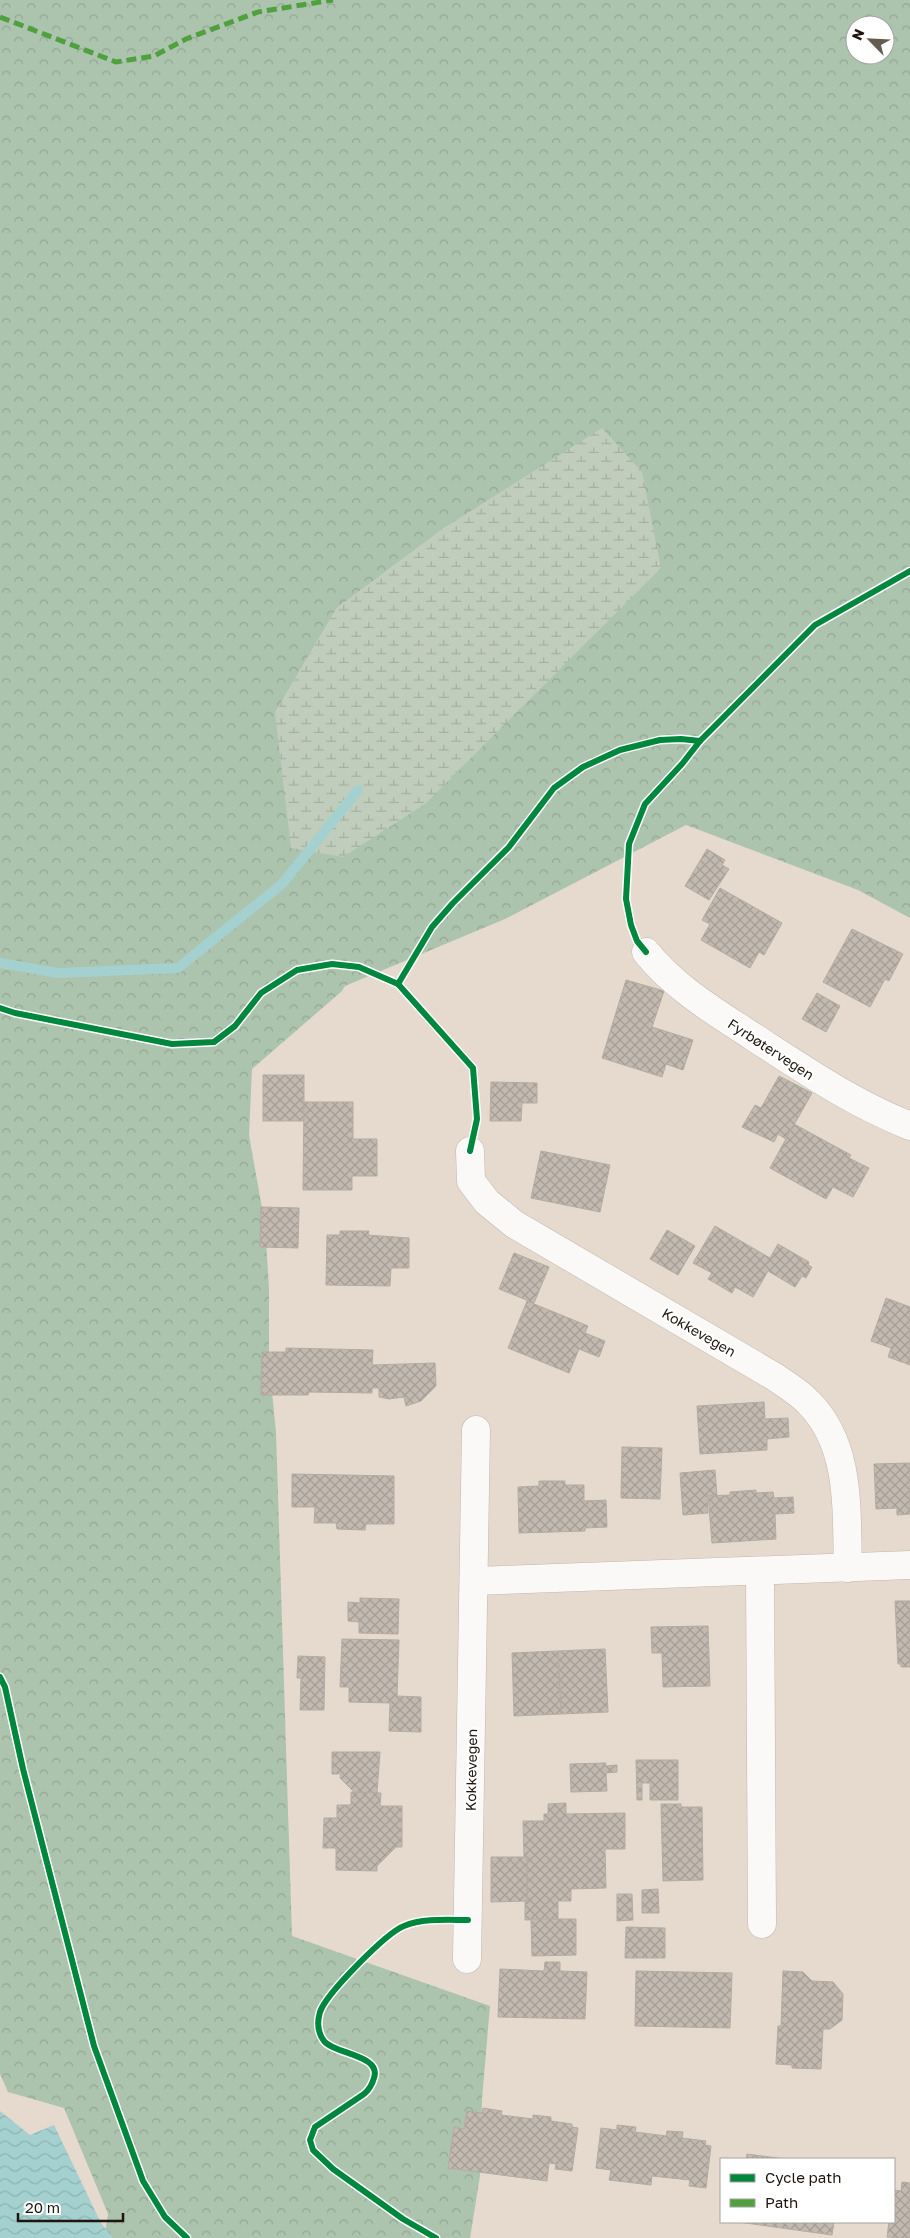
<svg xmlns="http://www.w3.org/2000/svg" width="910" height="2238" font-family="'Golos Text',sans-serif">
<defs>
<pattern id="forest-crowns" width="20" height="18" patternUnits="userSpaceOnUse" patternTransform="scale(1.25)"><rect width="20" height="18" fill="#acc3ae"/><path d="M2 6a3 3 0 1 1 6 0M12 15a3 3 0 1 1 6 0" fill="none" stroke="#94a794"/></pattern>
<pattern id="wetland-marsh" width="20" height="14" patternUnits="userSpaceOnUse" patternTransform="scale(1.25)"><rect width="20" height="14" fill="#c0cdbd"/><path d="M1 5h8M5 5V1M11 12h8M15 12V8" fill="none" stroke="#a5afa1"/></pattern>
<pattern id="water-waves" width="16" height="10" patternUnits="userSpaceOnUse" patternTransform="scale(1.25)"><rect width="16" height="10" fill="#a4d1d0"/><path d="M0 5q4-4 8 0t8 0" fill="none" stroke="#8db3b1"/></pattern>
<pattern id="building-cross-hatch" width="8" height="8" patternUnits="userSpaceOnUse" patternTransform="scale(1.25)"><rect width="8" height="8" fill="#c2b9b0"/><path d="M0 0l8 8M0 8l8-8" fill="none" stroke="#a69e96"/></pattern>
</defs>
<rect width="100%" height="100%" fill="#e6dace"/>
<path fill="url(#forest-crowns)" fill-rule="evenodd" d="M0 0H910V918L858 890 686 825 505 919 345 986 342 991 252 1069 249 1135 265 1225 269 1288V1362L276 1432 292 1936 490 2006 482 2099 480 2176 470 2238H104L108 2214 64 2108 8 2092 0 2074ZM855 25H885V55H855ZM447 526 275 713 337 608Z"/>
<polygon fill="url(#wetland-marsh)" points="602,428 642,472 661,568 425,804 343,857 291,848 275,713 337,608 447,526"/>
<polygon fill="url(#water-waves)" points="0,2111 30,2135 54,2125 101,2223 113,2238 0,2238"/>
<g fill="none" stroke-linecap="round" stroke-linejoin="round">
<polyline stroke="#a4d1d0" stroke-width="10" points="0,963 58,973 178,968 282,884 358,790"/>
</g>
<g fill="url(#building-cross-hatch)" stroke="#b4aba1">
<polygon points="707,849 725,860 722,865 729,869 709,900 685,886"/>
<polygon points="720,888 782,923 764,955 759,952 750,968 701,940 710,924 702,920"/>
<polygon points="852,929 903,954 889,981 885,979 870,1007 823,982"/>
<polygon points="626,980 664,991 652,1027 693,1040 683,1070 666,1064 662,1077 602,1058"/>
<polygon points="817,993 840,1006 826,1032 802,1019"/>
<rect x="263" y="1075" width="41" height="46"/>
<polygon points="779,1076 812,1093 786,1139 778,1134 774,1142 742,1127 755,1105 761,1108"/>
<polygon points="491,1082 537,1083 537,1103 522,1103 521,1121 490,1121"/>
<polygon points="304,1102 353,1102 353,1139 377,1139 377,1176 352,1176 352,1190 303,1190"/>
<polygon points="794,1124 851,1155 849,1158 869,1168 853,1197 833,1187 826,1199 770,1168"/>
<polygon points="541,1151 610,1165 600,1212 531,1198"/>
<polygon points="261,1207 299,1208 298,1248 260,1247"/>
<polygon points="715,1226 770,1258 778,1244 809,1262 808,1265 812,1267 806,1278 802,1276 795,1287 768,1271 753,1297 735,1287 732,1293 708,1279 712,1273 693,1263"/>
<polygon points="667,1230 695,1246 678,1275 650,1259"/>
<polygon points="340,1231 369,1231 368,1235 409,1238 409,1268 391,1268 390,1286 326,1285 327,1235 340,1235"/>
<polygon points="514,1253 549,1267 534,1303 499,1289"/>
<polygon points="886,1298 910,1307 910,1365 888,1357 891,1348 871,1341"/>
<polygon points="527,1301 588,1326 585,1333 605,1341 599,1357 579,1349 569,1373 508,1348"/>
<polygon points="286,1348 373,1350 372,1365 435,1363 436,1386 421,1401 406,1406 404,1397 389,1399 379,1397 379,1388 372,1388 372,1393 309,1392 308,1395 261,1395 262,1352 286,1352"/>
<polygon points="764,1402 765,1419 788,1418 789,1437 767,1439 767,1450 700,1454 697,1406"/>
<polygon points="622,1447 662,1448 660,1499 621,1498"/>
<polygon points="910,1463 910,1514 897,1515 897,1508 876,1509 874,1464"/>
<polygon points="715,1470 717,1496 707,1496 708,1513 683,1515 680,1473"/>
<polygon points="292,1474 394,1476 394,1524 366,1524 365,1530 337,1529 336,1523 314,1523 315,1507 292,1507"/>
<polygon points="539,1481 565,1481 565,1485 584,1485 584,1501 606,1500 607,1527 585,1528 585,1531 519,1533 518,1487 539,1486"/>
<polygon points="756,1490 756,1493 773,1492 774,1498 793,1497 794,1513 775,1514 776,1539 712,1543 708,1496 730,1495 730,1492"/>
<polygon points="360,1598 399,1599 398,1634 359,1633 359,1622 348,1621 348,1602 360,1603"/>
<polygon points="895,1601 910,1601 910,1667 901,1667 901,1664 898,1664"/>
<polygon points="708,1626 710,1686 663,1687 662,1653 652,1653 651,1627"/>
<polygon points="342,1639 399,1640 397,1696 421,1697 421,1732 389,1731 390,1703 349,1702 349,1687 340,1687"/>
<polygon points="605,1649 608,1712 561,1714 558,1651"/>
<polygon points="558,1651 561,1714 514,1716 512,1653"/>
<polygon points="298,1656 325,1657 324,1710 300,1710 301,1678 297,1678"/>
<polygon points="332,1752 380,1752 377,1793 355,1793 340,1778 341,1774 332,1774"/>
<polygon points="636,1760 678,1760 678,1800 650,1800 650,1783 642,1783 642,1800 637,1800"/>
<polygon points="606,1763 605,1766 617,1765 617,1772 606,1773 607,1791 571,1792 570,1764"/>
<polygon points="351,1792 381,1793 380,1806 402,1806 402,1847 396,1847 377,1866 377,1871 336,1870 336,1848 323,1848 324,1818 337,1818 337,1805 351,1805"/>
<polygon points="566,1803 566,1814 625,1813 625,1849 605,1849 606,1888 571,1889 571,1901 558,1901 558,1919 525,1920 525,1901 527,1901 527,1857 524,1857 523,1821 544,1821 544,1814 548,1814 548,1804"/>
<polygon points="661,1804 681,1804 681,1807 702,1807 703,1880 663,1881"/>
<polygon points="491,1857 527,1857 527,1901 491,1902"/>
<polygon points="658,1889 659,1913 642,1913 642,1890"/>
<polygon points="617,1894 632,1894 633,1920 617,1921"/>
<polygon points="531,1919 576,1919 576,1955 532,1956"/>
<polygon points="626,1927 665,1928 665,1958 625,1958"/>
<polygon points="545,1962 560,1962 560,1971 587,1972 585,2019 498,2017 500,1969 544,1971"/>
<polygon points="636,1971 732,1973 730,2028 635,2026"/>
<polygon points="783,1971 803,1972 812,1981 833,1982 843,1994 842,2020 830,2029 823,2029 821,2069 792,2068 792,2065 776,2064 778,2026 781,2026"/>
<polygon points="483,2108 502,2111 501,2115 533,2119 533,2115 551,2117 551,2121 572,2124 572,2127 578,2128 572,2171 555,2169 556,2164 549,2163 547,2181 448,2168 454,2127 464,2129 467,2111 482,2113"/>
<polygon points="617,2125 636,2127 635,2132 666,2136 667,2131 683,2132 682,2138 706,2141 705,2145 711,2146 706,2188 689,2186 690,2180 652,2176 651,2185 609,2180 611,2170 596,2168 601,2128 617,2130"/>
<polygon points="747,2154 785,2159 746,2159"/>
<polygon points="902,2182 910,2183 910,2238 887,2237 889,2222 894,2222 894,2190 901,2191"/>
<polygon points="738,2222 834,2222 832,2235"/>
</g>
<g fill="none" stroke-linecap="round" stroke-linejoin="round">
<g stroke="#c0b7ae" stroke-width="29">
<g id="minor">
<path d="M646 952C675 988 714 1011 752 1036 806 1071 851 1102 910 1126"/>
<path d="M470 1151 471 1181 487 1202 514 1224 775 1377C786 1385 799 1392 808 1402 852 1445 846 1512 848 1568"/>
<polyline points="760,1572 762,1924"/>
<polyline points="474,1581 910,1565"/>
<polyline points="467,1959 476,1430"/>
</g>
</g>
<use href="#minor" stroke="#fbf9f8" stroke-width="28"/>
<polyline stroke="#4fa13e" stroke-width="5" stroke-dasharray="10 5" stroke-linecap="butt" points="0,17 116,62 154,56 186,39 258,12 333,0"/>
<g stroke="#fff" stroke-width="9">
<g id="cycleway">
<polyline points="646,952 637,941 631,925 626,899 629,844 645,804 682,764 700,741 815,625 910,571"/>
<polyline points="398,984 432,927 453,903 509,847 554,788 583,767 620,750 660,740 681,739 700,741"/>
<polyline points="0,1008 15,1013 172,1044 214,1042 235,1026 261,993 297,970 332,964 359,967 398,984 473,1068 477,1119 470,1151"/>
<polyline points="0,1677 5,1687 23,1769 94,2046 143,2181 165,2217 187,2238"/>
<path d="M436 2238 403 2219 333 2169 313 2150 310 2140 315 2127 364 2094C370 2089 372 2085 374 2078 382 2055 334 2054 324 2041 318 2033 317 2022 320 2012 326 1994 386 1933 404 1926 423 1918 448 1920 468 1920"/>
</g>
</g>
<use href="#cycleway" stroke="#00873e" stroke-width="6"/>
</g>
<g text-anchor="middle" dominant-baseline="central" stroke-width="5" stroke-linejoin="round" paint-order="stroke">
<g font-size="14" fill="#1e160e" stroke="#fff">
<text transform="translate(771 1049) rotate(33)">Fyrbøtervegen</text>
<text transform="translate(699 1332) rotate(30)">Kokkevegen</text>
<text transform="translate(471 1770) rotate(-89)">Kokkevegen</text>
</g>
</g>
<rect x="720" y="2158" width="175" height="65" fill="#ffffff" stroke="#a5a29f"/>
<rect x="730" y="2174" width="25" height="8" fill="#00873e" stroke="#a5a29f"/>
<text x="765" y="2183" font-size="15" fill="#1e160e">Cycle path</text>
<rect x="730" y="2199" width="25" height="8" fill="#4fa13e" stroke="#a5a29f"/>
<text x="765" y="2208" font-size="15" fill="#1e160e">Path</text>
<g transform="translate(870 40) rotate(294)"><circle r="24" fill="#ffffff" stroke="#a5a29f"/>
<path d="M0-4L9 19L0 12L-9 19Z" fill="#645b51"/>
<text y="-8" font-size="14" font-weight="bold" text-anchor="middle" fill="#1e160e">N</text>
</g>
<path d="M18 2213v8h105v-8" fill="none" stroke="#1e160e" stroke-width="2.5"/>
<text x="25" y="2213" font-size="15" fill="#1e160e" stroke="#ffffff" stroke-width="4" paint-order="stroke">20 m</text>
</svg>
